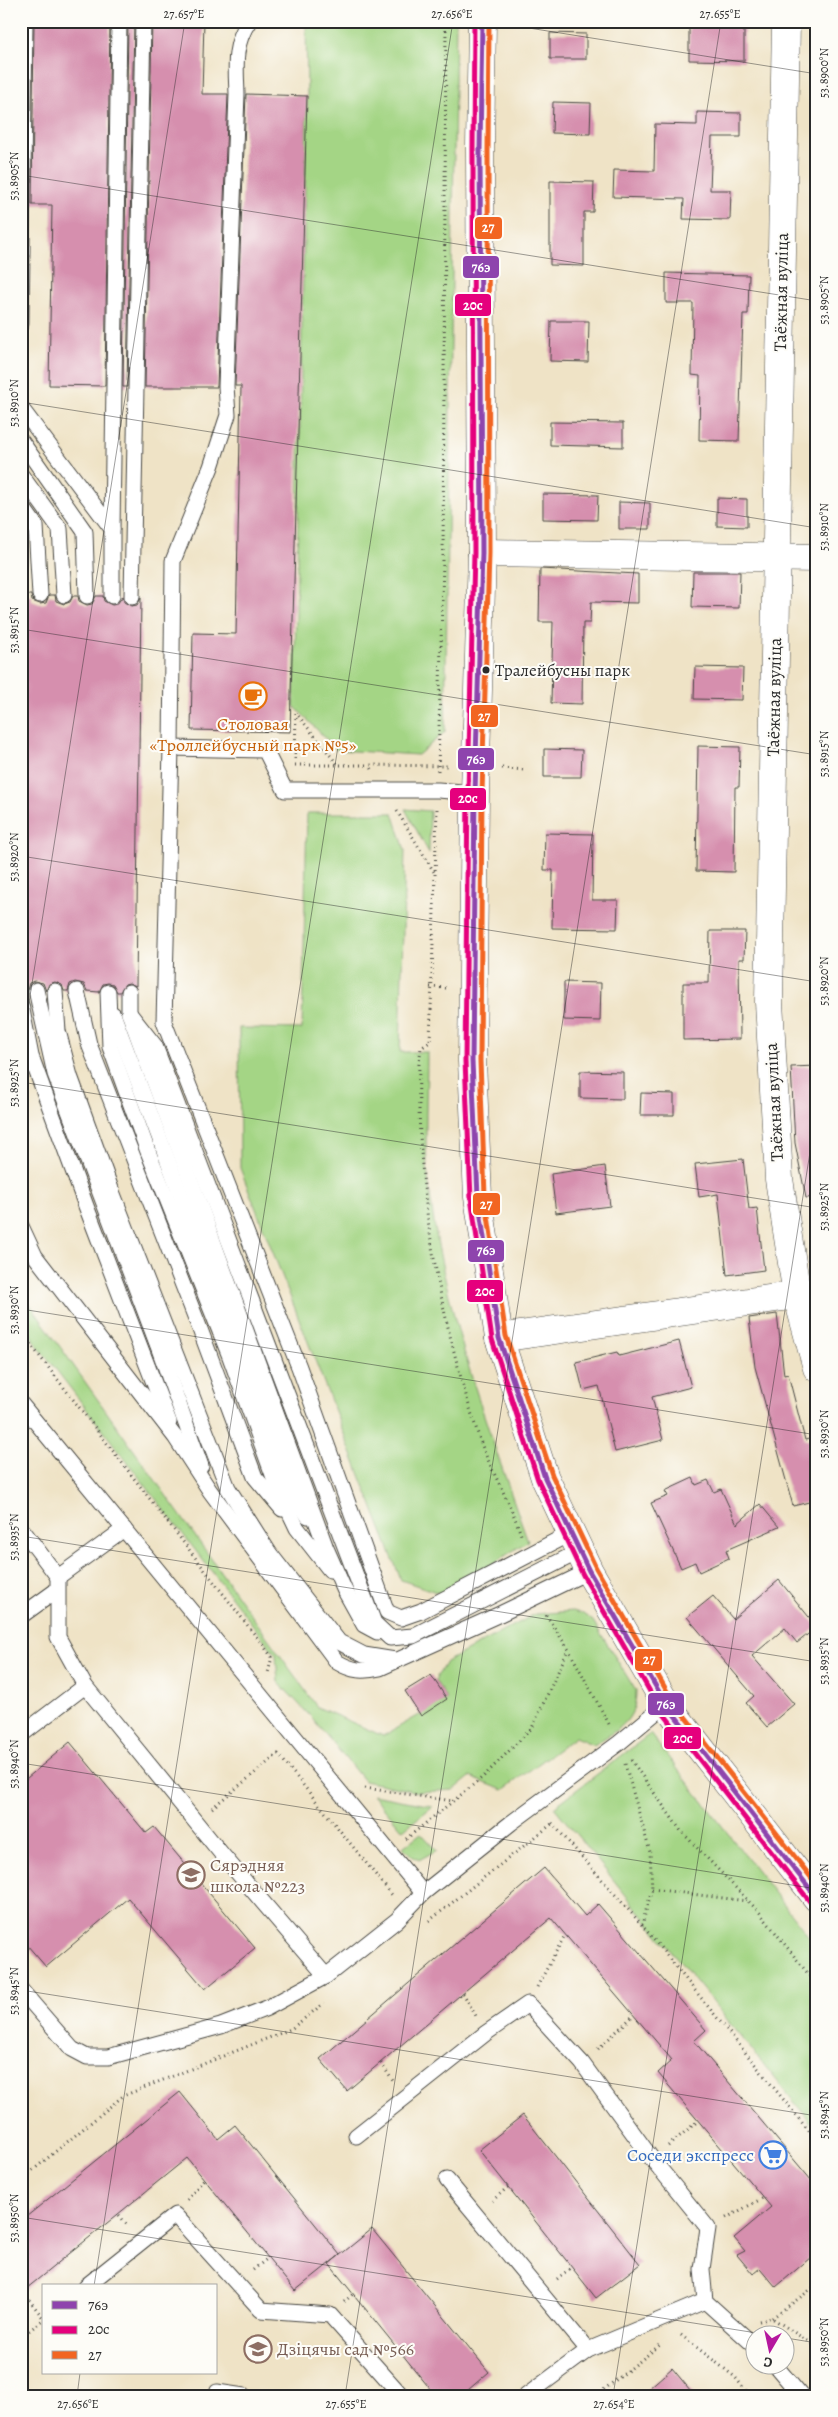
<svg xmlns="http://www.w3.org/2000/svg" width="838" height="2417" font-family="Alegreya,serif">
<rect width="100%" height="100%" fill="#fdfcf7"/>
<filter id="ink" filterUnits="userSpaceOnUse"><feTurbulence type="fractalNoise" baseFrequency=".02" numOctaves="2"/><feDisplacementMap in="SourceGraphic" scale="10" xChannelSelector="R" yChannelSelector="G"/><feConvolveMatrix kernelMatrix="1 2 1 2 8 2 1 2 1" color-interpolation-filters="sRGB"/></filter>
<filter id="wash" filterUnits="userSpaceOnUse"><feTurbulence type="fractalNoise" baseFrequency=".0096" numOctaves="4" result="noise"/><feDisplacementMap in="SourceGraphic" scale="20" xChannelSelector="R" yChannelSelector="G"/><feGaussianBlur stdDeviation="1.12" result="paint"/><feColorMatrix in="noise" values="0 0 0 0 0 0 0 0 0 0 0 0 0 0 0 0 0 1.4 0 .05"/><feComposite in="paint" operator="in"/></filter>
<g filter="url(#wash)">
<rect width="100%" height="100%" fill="#efe3c6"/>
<g fill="#a4d585" stroke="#688058">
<polygon points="306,21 456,21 445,732 418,755 337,750 294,706 307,96"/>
<polygon points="405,809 430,811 429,853"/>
<path d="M307 813H393L405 850 400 1052H427C427 1093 424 1136 428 1177 441 1303 486 1423 528 1541L471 1578 442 1594 401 1580 240 1168 239 1028 302 1029Z"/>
<path d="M21 1292 317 1707 383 1736 447 1699 435 1680 446 1662 535 1614 573 1611 583 1614 593 1621 636 1691C636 1723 617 1729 594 1745L575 1737 503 1790 470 1777 454 1790 418 1792 364 1781 313 1719 278 1682 276 1655 34 1341 21 1315Z"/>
<polygon points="650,1734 817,1947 817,2130 554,1807"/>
<polygon points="373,1795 433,1806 403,1830"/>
<polygon points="421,1833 437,1850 419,1860 412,1856 403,1847"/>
</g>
<g id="blocks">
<g fill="#d68fae">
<polygon points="34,21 110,21 105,386 49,385 52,205 32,205"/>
<polygon points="128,21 134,21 127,387 123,387"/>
<polygon points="152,21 204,21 202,94 228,94 217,387 145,387"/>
<polygon points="689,21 744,22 744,61 689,60"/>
<polygon points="550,33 586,34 586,59 550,59"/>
<polygon points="246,94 307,96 290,732 191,730 193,633 236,634 241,386 235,386"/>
<polygon points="553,102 591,103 590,134 552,133"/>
<polygon points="697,112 741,113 741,137 712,137 710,190 731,190 730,220 683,219 684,199 613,197 614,170 654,171 655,124 697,125"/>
<polygon points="550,181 594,182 593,212 584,212 584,266 550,265"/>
<polygon points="666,273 749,275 748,314 743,314 739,441 699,440 700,376 692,375 693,303 666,303"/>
<polygon points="551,321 589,321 588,362 550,361"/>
<polygon points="550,422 623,423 623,447 550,445"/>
<polygon points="543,494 598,495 597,520 543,519"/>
<polygon points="717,498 747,499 747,527 717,526"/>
<polygon points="619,502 650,503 650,529 619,529"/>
<polygon points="540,569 638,574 638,603 591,602 590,623 583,623 582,704 551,703 553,622 539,622"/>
<polygon points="693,572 740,572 739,608 692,607"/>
<polygon points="21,595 31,595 32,601 40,604 46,603 49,595 55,595 56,601 64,604 70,602 73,596 78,596 79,601 87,605 92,604 96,596 103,596 104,601 112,605 117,604 123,596 124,602 131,606 137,605 141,598 136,986 129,983 125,984 120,992 117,992 113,984 108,983 103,984 99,992 87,991 84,984 75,982 70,984 68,991 64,991 62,985 55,982 49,984 46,991 43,983 34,981 29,983 27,990 21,990"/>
<polygon points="695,667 743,668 742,700 694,699"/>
<polygon points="698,746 740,747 739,787 735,787 734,872 696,871"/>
<polygon points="544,749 582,750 581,777 544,777"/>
<polygon points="545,833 593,834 592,900 618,900 617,929 552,928 553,870 544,870"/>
<polygon points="710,931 745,931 744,959 739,959 740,1039 683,1040 683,983 709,983"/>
<polygon points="564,982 601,983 600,1021 564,1020"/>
<polygon points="817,1066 817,1197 806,1198 795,1143 791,1067"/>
<polygon points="580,1071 623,1072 623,1099 580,1098"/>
<polygon points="641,1093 674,1094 674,1115 640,1115"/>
<polygon points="743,1159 749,1209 757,1208 764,1270 727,1275 718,1194 699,1197 695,1164"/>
<polygon points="605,1166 610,1206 556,1213 551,1174"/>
<polygon points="777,1314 784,1375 788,1374 805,1440 817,1437 817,1500 793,1506 755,1367 749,1318"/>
<polygon points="679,1341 691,1387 652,1397 663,1440 615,1452 599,1386 583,1390 576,1362 617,1352 619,1356"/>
<polygon points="693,1478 696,1485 708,1480 714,1492 721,1489 737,1524 760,1504 779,1527 726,1550 729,1558 699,1572 695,1562 681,1568 651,1503 668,1496 665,1491"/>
<polygon points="779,1580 817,1627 797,1643 785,1628 752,1656 794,1704 767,1727 746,1703 754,1696 687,1617 713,1596 733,1619"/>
<polygon points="431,1675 447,1699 421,1716 405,1691"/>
<polygon points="70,1742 146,1833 154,1827 255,1948 205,1989 128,1898 46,1967 21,1938 21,1783"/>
<polygon points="544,1868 585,1916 598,1904 706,2030 694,2041 817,2187 817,2252 776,2287 760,2268 753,2274 737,2255 745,2251 734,2238 771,2207 658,2073 672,2060 551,1918 347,2091 320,2059"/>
<polygon points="180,2092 218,2139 235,2125 340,2255 295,2291 187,2158 21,2293 21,2221"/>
<polygon points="523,2115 640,2264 596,2298 479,2150"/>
<polygon points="372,2229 489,2372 461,2396 436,2396 329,2264"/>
<polygon points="672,2368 695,2396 640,2396"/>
</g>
</g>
</g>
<g filter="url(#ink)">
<use href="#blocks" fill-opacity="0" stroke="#484742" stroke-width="1"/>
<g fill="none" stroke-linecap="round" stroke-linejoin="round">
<g stroke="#484742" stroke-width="17">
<g id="service">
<path d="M249 21C233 45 236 66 237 94L226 386 228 415 211 467 173 561 171 748 164 1022 299 1367 387 1612 401 1618 421 1611 571 1533"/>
<polyline points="21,324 25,21"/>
<polyline points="21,408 112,529 112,596"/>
<polyline points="21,441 85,532 87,596"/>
<polyline points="21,475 60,529 64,595"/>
<polyline points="21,505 36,526 40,595"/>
<polyline points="112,529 119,21"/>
<polyline points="132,597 143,21"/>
<polyline points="171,748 265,750 285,790 438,790 475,793"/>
<polyline points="36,990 55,1074 158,1346 201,1466"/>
<polyline points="55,991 58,1031 70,1076 111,1189 228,1488 270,1554 339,1642 364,1655 395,1660"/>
<polyline points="77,991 89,1044 198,1324 255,1477 282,1509"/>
<polyline points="108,992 110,1047 147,1149 229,1354 277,1486 297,1528 330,1570"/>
<polyline points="129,992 129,1013 326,1548 344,1589 364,1625 377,1632"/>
<polyline points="21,1005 31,1056 86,1206 169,1422"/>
<polyline points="129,1013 155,1046 374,1623 390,1638 413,1636 580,1551"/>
<polyline points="113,1014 291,1489 308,1516"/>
<path d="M21 1226 35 1256 175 1437 210 1491 337 1662C352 1671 363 1672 380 1668L500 1614 589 1571"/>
<polyline points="21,1404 423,1893"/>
<polyline points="21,1528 58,1577 124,1529"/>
<polyline points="58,1577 58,1637 85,1686 225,1858 326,1976"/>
<polyline points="21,1616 57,1590"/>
<polyline points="21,1735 85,1686"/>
<polyline points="21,1990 72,2049 87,2057 108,2057 221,2026 267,2008 326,1976 397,1920 423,1893 511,1823 619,1743 666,1704"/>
<polyline points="356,2136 486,2033 528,2004 582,2063 652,2159 708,2228 702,2269 705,2301 756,2347"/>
<polyline points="447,2180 588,2350"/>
<polyline points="86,2286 175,2215 261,2310 330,2315 402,2396"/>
<polyline points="774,2364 801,2396"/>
<polyline points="217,2392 244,2396"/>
<polyline points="526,2396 588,2350 705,2301"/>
</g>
</g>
<g stroke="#484742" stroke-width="29">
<g id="minor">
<polyline points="786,21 769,1002 779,1179 797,1295 817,1368"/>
<polyline points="482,553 817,558"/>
<polyline points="499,1338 817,1292"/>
</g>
</g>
<g stroke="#484742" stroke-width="29">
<polyline id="secondary" points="482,21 480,149 482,553 475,793 472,1061 478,1197 499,1338 545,1478 589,1571 666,1704 817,1898"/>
</g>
<g stroke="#484742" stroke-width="3" stroke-dasharray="1 4" stroke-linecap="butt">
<polyline points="506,671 528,672"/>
<polyline points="295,759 296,713 338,765"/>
<polyline points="295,765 370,765"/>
<polyline points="502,768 524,770"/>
<polyline points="372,769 370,765 448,766"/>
<polyline points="438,771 443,560 446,21"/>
<path d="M437 809 430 1042 421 1048 419 1064C416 1190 439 1314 478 1434 489 1469 510 1500 521 1535"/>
<polyline points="397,811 434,872"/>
<polyline points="430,987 447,988"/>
<polyline points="21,1332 272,1657 268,1673"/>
<polyline points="546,1615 569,1650 609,1724"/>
<polyline points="631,1760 681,1831 760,1913 817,1985"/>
<polyline points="625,1764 650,1852 652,1889 642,1925"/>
<polyline points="365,1788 453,1801"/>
<polyline points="212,1808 278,1754 392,1895"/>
<polyline points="552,1823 642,1925 817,2141"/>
<polyline points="406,1839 483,1777 532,1728 568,1650"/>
<polyline points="652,1889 747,1901"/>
<polyline points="429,1921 553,1823"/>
<polyline points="537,1987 565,1935"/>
<polyline points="463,1993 476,2016"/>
<polyline points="598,2049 634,2015"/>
<polyline points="381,2063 393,2081"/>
<polyline points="668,2146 698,2121"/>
<polyline points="21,2180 123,2096 291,2029 324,2003"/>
<polyline points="187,2200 204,2179"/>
<polyline points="492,2201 508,2187"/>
<polyline points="119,2215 128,2226"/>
<polyline points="726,2218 763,2198"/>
<polyline points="253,2270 268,2258"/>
<polyline points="557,2279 572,2267"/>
<polyline points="23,2292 44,2319"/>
<polyline points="344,2302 353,2294"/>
<polyline points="772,2318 817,2285"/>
<polyline points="759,2321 772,2318 817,2347"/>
<polyline points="681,2335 735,2377 750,2396"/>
<polyline points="21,2337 44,2319"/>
<polyline points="596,2396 660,2345"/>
</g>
<use href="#service" stroke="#fff" stroke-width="15"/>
<use href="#minor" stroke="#fff" stroke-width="28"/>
<use href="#secondary" stroke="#fff" stroke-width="28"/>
<g stroke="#fdfcf7" stroke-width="9">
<polyline id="bus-1" points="482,21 480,149 482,553 475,793 472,1061 478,1197 499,1338 545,1478 589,1571 666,1704 817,1898"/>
</g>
<g stroke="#fdfcf7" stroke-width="9">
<polyline id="bus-2" points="474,21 473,149 474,553 468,793 465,1061 471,1198 492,1339 538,1480 583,1575 660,1709 811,1903"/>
</g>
<g stroke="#fdfcf7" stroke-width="9">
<polyline id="bus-3" points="489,21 488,149 489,553 482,793 480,1061 485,1196 506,1336 552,1475 596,1568 672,1700 817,1885"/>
</g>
<use href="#bus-1" stroke="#8e44ad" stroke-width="5"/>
<use href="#bus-2" stroke="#e5007d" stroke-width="5"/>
<use href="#bus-3" stroke="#f26522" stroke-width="5"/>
</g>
</g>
<path fill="none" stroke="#2b2b2b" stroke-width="1" stroke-opacity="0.45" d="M485 21 817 74M21 175 817 301M21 402 817 528M21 629 817 755M21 856 817 982M21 1053 185 21M21 1082 817 1208M21 1309 817 1435M21 1536 817 1662M21 1763 817 1889M21 1990 817 2116M21 2217 763 2334M94 2286 453 21M786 2338 817 2343M77 2396 80 2373M345 2396 721 21M613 2396 817 1108"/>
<defs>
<g id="cafe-ring" transform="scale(1.4375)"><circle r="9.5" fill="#fdfcf7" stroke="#e8710a" stroke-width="1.5"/><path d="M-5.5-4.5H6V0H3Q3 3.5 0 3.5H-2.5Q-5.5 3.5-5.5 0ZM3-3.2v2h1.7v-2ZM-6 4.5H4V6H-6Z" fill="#e8710a"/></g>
<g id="school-ring" transform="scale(1.4375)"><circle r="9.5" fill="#fdfcf7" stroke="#8d6e63" stroke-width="1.5"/><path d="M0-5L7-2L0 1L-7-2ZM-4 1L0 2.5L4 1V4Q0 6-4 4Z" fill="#8d6e63"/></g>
<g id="supermarket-ring" transform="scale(1.4375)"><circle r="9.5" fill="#fdfcf7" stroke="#3f7fe0" stroke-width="1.5"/><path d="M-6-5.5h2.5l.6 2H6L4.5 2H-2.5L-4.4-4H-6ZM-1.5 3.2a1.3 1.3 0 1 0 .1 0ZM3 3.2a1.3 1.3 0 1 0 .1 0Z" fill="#3f7fe0"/></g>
</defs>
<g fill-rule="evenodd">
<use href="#cafe-ring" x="253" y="696"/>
<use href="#school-ring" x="191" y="1875"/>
<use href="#supermarket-ring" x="773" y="2155"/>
<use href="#school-ring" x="258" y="2349"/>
</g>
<circle fill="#2b2b2b" stroke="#fdfcf7" stroke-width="2" cx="486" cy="670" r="4.5"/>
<g text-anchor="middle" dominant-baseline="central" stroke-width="4" stroke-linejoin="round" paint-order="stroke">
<g font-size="17" fill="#2b2b2b" stroke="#fdfcf7" text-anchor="start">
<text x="495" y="670">Тралейбусны парк</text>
</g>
<g font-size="18" fill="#2b2b2b" stroke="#fdfcf7">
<text transform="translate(781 292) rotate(-89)">Таёжная вуліца</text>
<text transform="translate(774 697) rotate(-89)">Таёжная вуліца</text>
<text transform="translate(774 1102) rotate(-93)">Таёжная вуліца</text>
</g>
<g font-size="18" fill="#c56008" stroke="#fdfcf7">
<text x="253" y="724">Столовая<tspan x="253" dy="21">«Троллейбусный парк №5»</tspan></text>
</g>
<g font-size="18" fill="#785e54" stroke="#fdfcf7" text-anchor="start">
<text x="210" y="1865">Сярэдняя<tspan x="210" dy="21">школа №223</tspan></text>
<text x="277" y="2349">Дзіцячы сад №566</text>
</g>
<g font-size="18" fill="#366cbe" stroke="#fdfcf7" text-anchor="end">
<text x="754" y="2155">Соседи экспресс</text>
</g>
</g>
<g stroke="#fdfcf7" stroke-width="2">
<rect x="474" y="216" width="29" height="24" rx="5" fill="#f26522"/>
<rect x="462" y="255" width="38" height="24" rx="5" fill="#8e44ad"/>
<rect x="454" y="293" width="38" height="24" rx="5" fill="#e5007d"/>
<rect x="470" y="704" width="29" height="24" rx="5" fill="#f26522"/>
<rect x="457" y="747" width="38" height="24" rx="5" fill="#8e44ad"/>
<rect x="449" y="787" width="38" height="24" rx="5" fill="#e5007d"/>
<rect x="472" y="1192" width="29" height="24" rx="5" fill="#f26522"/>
<rect x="467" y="1239" width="38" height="24" rx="5" fill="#8e44ad"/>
<rect x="466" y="1279" width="38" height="24" rx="5" fill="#e5007d"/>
<rect x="634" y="1648" width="29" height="24" rx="5" fill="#f26522"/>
<rect x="647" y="1692" width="38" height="24" rx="5" fill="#8e44ad"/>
<rect x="663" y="1726" width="39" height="24" rx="5" fill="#e5007d"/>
</g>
<g font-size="14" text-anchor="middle" font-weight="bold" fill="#fff">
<text x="488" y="232">27</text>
<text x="481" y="272">76э</text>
<text x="473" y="310">20с</text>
<text x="484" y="721">27</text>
<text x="476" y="764">76э</text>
<text x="468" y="803">20с</text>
<text x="486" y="1209">27</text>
<text x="486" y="1255">76э</text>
<text x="485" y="1296">20с</text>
<text x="649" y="1664">27</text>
<text x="666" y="1709">76э</text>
<text x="683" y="1743">20с</text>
</g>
<rect width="838" height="2417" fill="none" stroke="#fdfcf7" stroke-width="55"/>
<rect x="42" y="2284" width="175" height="90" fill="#fdfcf7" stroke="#a9a8a5"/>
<rect x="52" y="2301" width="25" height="8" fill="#8e44ad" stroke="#a9a8a5"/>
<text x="88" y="2310" font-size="15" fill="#2b2b2b">76э</text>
<rect x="52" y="2326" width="25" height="8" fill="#e5007d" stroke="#a9a8a5"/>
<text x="88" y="2334" font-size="15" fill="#2b2b2b">20с</text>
<rect x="52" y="2351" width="25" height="8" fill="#f26522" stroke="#a9a8a5"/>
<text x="88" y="2360" font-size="15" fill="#2b2b2b">27</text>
<g transform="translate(770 2350) rotate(189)"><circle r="24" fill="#fdfcf7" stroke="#a9a8a5"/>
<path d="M0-4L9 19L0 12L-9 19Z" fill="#b5179e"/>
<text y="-8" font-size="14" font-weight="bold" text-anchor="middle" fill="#2b2b2b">С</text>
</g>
<rect x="28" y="28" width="782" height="2362" fill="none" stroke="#2b2b2b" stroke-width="2"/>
<g font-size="12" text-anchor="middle" fill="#2b2b2b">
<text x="184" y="18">27.657°E</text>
<text x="452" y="18">27.656°E</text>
<text x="720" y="18">27.655°E</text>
<text transform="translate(824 73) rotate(-90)" y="4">53.8900°N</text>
<text transform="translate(14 176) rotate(-90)" y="4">53.8905°N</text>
<text transform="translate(824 300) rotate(-90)" y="4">53.8905°N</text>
<text transform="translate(14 403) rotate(-90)" y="4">53.8910°N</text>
<text transform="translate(824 527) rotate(-90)" y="4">53.8910°N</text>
<text transform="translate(14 630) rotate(-90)" y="4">53.8915°N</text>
<text transform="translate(824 754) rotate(-90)" y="4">53.8915°N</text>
<text transform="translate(14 857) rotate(-90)" y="4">53.8920°N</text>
<text transform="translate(824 981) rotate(-90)" y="4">53.8920°N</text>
<text transform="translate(14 1083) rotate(-90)" y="4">53.8925°N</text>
<text transform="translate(824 1207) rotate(-90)" y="4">53.8925°N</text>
<text transform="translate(14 1310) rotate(-90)" y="4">53.8930°N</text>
<text transform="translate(824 1434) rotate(-90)" y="4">53.8930°N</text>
<text transform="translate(14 1537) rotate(-90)" y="4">53.8935°N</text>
<text transform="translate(824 1661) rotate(-90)" y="4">53.8935°N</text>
<text transform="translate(14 1764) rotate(-90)" y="4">53.8940°N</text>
<text transform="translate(824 1888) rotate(-90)" y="4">53.8940°N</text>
<text transform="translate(14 1991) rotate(-90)" y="4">53.8945°N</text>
<text transform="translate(824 2115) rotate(-90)" y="4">53.8945°N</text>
<text transform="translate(14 2218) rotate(-90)" y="4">53.8950°N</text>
<text transform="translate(824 2342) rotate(-90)" y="4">53.8950°N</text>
<text x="78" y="2408">27.656°E</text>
<text x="346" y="2408">27.655°E</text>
<text x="614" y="2408">27.654°E</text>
</g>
</svg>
